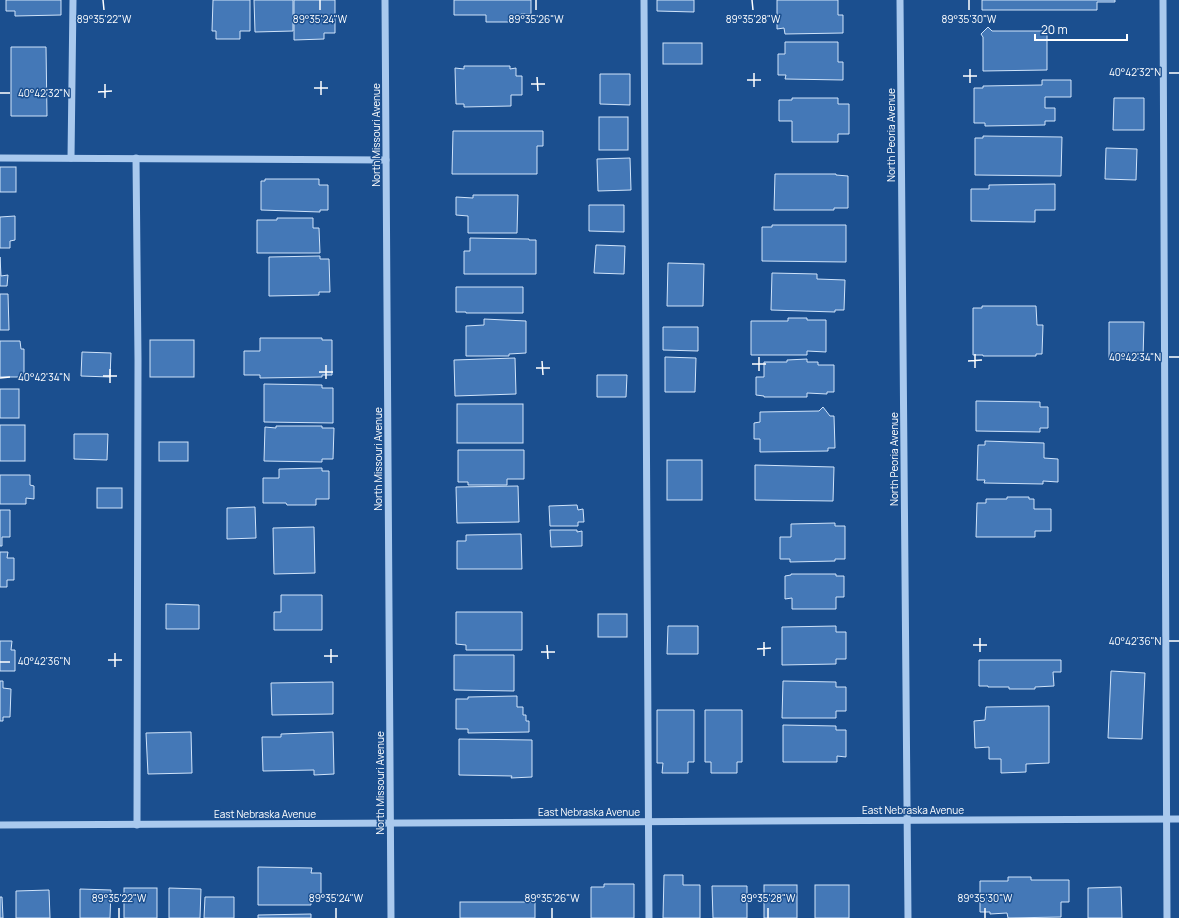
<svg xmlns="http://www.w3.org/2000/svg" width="1179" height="918" font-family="Manrope,sans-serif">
<rect width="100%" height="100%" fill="#1b4f8f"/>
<g fill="#4478b7" stroke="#cfe3fa">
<polygon points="6,0 61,0 61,15 15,16 15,11 6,11"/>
<polygon points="213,0 250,0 250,31 240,31 240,39 216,39 216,31 212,31"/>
<polygon points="254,0 293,0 293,31 255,32"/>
<polygon points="294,0 335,0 335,33 324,33 324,39 294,40"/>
<polygon points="454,0 531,0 531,14 521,14 521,20 511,20 511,22 486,22 486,15 454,15"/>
<polygon points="657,0 694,0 694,12 657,11"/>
<polygon points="777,0 838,0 838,15 843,15 843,33 785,34 784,28 777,29"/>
<polygon points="982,0 1115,0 1115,2 1097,2 1097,10 982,10"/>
<polygon points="988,27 992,31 1047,31 1047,70 983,71 983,37 981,34"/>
<polygon points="785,42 838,42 838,62 843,62 843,80 785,79 786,75 778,75 778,54 785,54"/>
<rect x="663" y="43" width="39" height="21"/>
<polygon points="11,47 46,47 47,116 11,116"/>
<polygon points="464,66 510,66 510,69 516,68 516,76 522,76 522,95 511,95 511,106 464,107 464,104 456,104 455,68 464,69"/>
<polygon points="600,74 630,74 630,105 600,104"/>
<polygon points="1042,80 1071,80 1071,97 1045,97 1045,108 1055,108 1055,121 1045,121 1045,125 985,126 985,123 974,123 974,88 983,88 983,86 1042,85"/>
<polygon points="792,98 838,98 838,104 849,104 849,134 838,134 838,142 792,142 792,121 779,121 779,100 792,100"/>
<polygon points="1114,98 1144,98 1144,130 1113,130"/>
<rect x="599" y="117" width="29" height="33"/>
<polygon points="453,131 543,131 543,146 537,146 537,174 452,174"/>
<polygon points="983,136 1062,137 1061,176 975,175 975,138 983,138"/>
<polygon points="1106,148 1137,149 1136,180 1105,179"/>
<polygon points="630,158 631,190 598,191 597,159"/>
<rect x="0" y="167" width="16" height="25"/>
<polygon points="775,174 836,174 836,175 848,176 848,208 834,208 834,210 774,210"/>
<polygon points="265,179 319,179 319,185 328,185 328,210 320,210 320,212 261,210 261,181 265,181"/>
<polygon points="1055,184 1055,210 1035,210 1035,222 971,221 971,189 989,189 989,185"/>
<polygon points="473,195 518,195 517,233 468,233 468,216 456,215 456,197 473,198"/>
<polygon points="589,205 624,205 624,232 589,231"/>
<polygon points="15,216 15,240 10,241 10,248 0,248 0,217"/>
<polygon points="277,218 313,218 313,228 319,228 320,253 257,253 257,220 277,220"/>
<polygon points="772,225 846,225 846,262 762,261 762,227 772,227"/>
<polygon points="470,238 529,239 529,240 536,240 536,274 464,274 464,251 470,251"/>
<polygon points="596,245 625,246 624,274 594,273"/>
<polygon points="320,256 320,259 329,259 330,292 319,292 319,295 269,296 269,257"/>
<polygon points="0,257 1,276 8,275 7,286 0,286"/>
<polygon points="668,263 704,264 703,306 667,306"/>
<polygon points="772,273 817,274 817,279 845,280 844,310 835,310 835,312 771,310"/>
<polygon points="456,287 523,287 523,313 466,313 466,312 456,312"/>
<polygon points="0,294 8,294 9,330 0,330"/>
<polygon points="982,306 1036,306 1037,325 1043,325 1042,354 1036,354 1036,356 983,356 983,355 973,355 973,308 982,308"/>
<polygon points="788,318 807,318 807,320 826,320 826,352 807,351 807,355 751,355 751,321 788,321"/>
<polygon points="484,319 526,321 526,353 509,354 509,356 466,356 466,326 484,325"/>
<polygon points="1109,322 1144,322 1143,359 1109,359"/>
<polygon points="663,327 698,327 698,351 663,350"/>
<polygon points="260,338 322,338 322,340 332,340 332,375 322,375 322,377 260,378 260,375 244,375 244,351 260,351"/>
<rect x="150" y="340" width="44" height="37"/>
<polygon points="0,341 20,341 21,349 24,349 24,377 0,377"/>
<polygon points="82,352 111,353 110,377 81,376"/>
<polygon points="665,357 696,358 695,392 665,392"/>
<polygon points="515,358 516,394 455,396 454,360"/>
<polygon points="807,359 807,362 818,362 818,365 834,365 834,392 827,392 827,394 807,393 807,397 764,397 764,396 756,395 756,377 764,377 764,362 787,362 787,360"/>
<polygon points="597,375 627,375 626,397 597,397"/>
<polygon points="264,384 322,385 322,388 333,388 333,423 264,422"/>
<rect x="0" y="389" width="19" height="29"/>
<polygon points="976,401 1040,402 1040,407 1048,407 1048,428 1040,428 1040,432 976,431"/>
<rect x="457" y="404" width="66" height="39"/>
<polygon points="823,407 830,416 834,416 835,448 828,448 828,451 760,452 760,439 754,439 754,423 760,422 760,412 819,411"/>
<rect x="0" y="425" width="25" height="36"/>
<polygon points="276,426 322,426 322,428 334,428 333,459 322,459 322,462 264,461 265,427 276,428"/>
<polygon points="74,434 108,434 107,460 74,459"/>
<polygon points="985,441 1044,443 1044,458 1058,459 1058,482 1043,481 1043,484 984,483 985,480 977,480 978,445 985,445"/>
<rect x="159" y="442" width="29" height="19"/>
<polygon points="458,450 524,450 524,479 507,479 507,485 468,485 468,482 458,482"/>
<rect x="667" y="460" width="35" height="40"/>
<polygon points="755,465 834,467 833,501 755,500"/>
<polygon points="322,468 322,471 329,471 329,499 316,499 316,505 287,505 286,503 263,503 263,478 279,478 279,469"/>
<polygon points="0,475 30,475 30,485 34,486 34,499 26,498 26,504 0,504"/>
<polygon points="518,486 519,522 457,523 456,487"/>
<rect x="97" y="488" width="25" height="20"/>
<polygon points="1007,497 1029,497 1029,499 1034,499 1034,509 1051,509 1051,531 1035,531 1035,537 976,537 977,503 986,503 986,499 1007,499"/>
<polygon points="577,505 578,510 583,509 584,522 578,522 578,526 550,526 549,506"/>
<polygon points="255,507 256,538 227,539 227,508"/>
<polygon points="0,510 10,510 10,537 2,537 2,546 0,546"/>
<polygon points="835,523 835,526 845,526 845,559 835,559 835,561 790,562 790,559 780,559 780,537 791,537 791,524"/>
<polygon points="314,527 315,573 274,574 273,528"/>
<polygon points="550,530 577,530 577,532 582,531 582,546 551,547"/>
<polygon points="521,534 522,569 457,569 457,541 466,541 466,535"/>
<polygon points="0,552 8,552 7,558 14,558 14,580 7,580 7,587 0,587"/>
<polygon points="791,574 836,574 836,576 844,576 844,597 836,597 836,609 792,609 792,598 785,599 785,576 791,575"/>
<polygon points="281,595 322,595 322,630 274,630 274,612 281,612"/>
<polygon points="166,604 199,605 199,629 166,629"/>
<polygon points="456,612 522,612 522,650 466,650 466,645 456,644"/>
<rect x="598" y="614" width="29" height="23"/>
<polygon points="668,626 698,626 698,654 667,654"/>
<polygon points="836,626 836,632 846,632 846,659 836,659 836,664 782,665 782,627"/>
<polygon points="0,641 12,641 11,650 15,650 15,671 0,671"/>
<polygon points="454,655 514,655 514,691 454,690"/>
<polygon points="979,660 1061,660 1061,672 1053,672 1054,686 1035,687 1035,689 1009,689 1009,687 988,687 988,686 979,686"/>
<polygon points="1111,671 1145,673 1142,739 1108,738"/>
<polygon points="0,681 3,681 3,688 11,689 10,717 3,717 3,721 0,721"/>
<polygon points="783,681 836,682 836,687 846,687 846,711 836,711 836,718 782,718"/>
<polygon points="333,682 333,714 272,715 271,683"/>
<polygon points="517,696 517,707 523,707 523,715 526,715 526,721 529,721 529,732 468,733 468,729 456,729 456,699 468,699 468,697"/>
<polygon points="1049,706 1049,763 1026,764 1026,772 1001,773 1001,759 989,759 989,747 975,748 974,721 985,720 986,707"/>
<polygon points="657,710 694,710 694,762 688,762 688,773 662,773 663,763 657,763"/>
<polygon points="705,710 742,710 742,762 737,762 737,773 711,773 711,762 705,762"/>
<polygon points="783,725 836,726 836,730 846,730 846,757 837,756 837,762 783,762"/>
<polygon points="191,732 192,773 148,774 146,733"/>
<polygon points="333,732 334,774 314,775 314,770 263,771 262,737 281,737 281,734"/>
<polygon points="459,739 532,740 532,777 511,778 512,776 459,775"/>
<polygon points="258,867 312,868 311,873 321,873 321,900 311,900 311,905 258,905"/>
<polygon points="664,875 683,875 683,885 700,885 700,918 663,918"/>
<polygon points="1008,877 1031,877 1031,880 1069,880 1069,902 1061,902 1061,917 1008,918 1007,913 990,914 990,912 980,912 980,881 1008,881"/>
<polygon points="604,884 634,884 634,918 591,918 591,887 604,887"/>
<rect x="764" y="885" width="33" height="33"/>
<rect x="815" y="885" width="34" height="33"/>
<polygon points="712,886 747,886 747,918 713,918"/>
<polygon points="1121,887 1122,918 1088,918 1088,888"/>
<rect x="124" y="888" width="33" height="30"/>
<polygon points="169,888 201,889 200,918 169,918"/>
<polygon points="80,889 111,890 110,918 80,918"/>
<polygon points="49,890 50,918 16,918 16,891"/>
<polygon points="0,897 2,897 3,918 0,918"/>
<polygon points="205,897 234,897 234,918 204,918"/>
<rect x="460" y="902" width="75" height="16"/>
<polygon points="311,914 311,918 258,918 258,915"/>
</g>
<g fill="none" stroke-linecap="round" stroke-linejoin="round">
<g stroke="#a9c9ee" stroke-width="7">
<polyline points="385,0 391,918"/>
<polyline points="644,0 649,918"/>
<polyline points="900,0 908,918"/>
<polyline points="1163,0 1167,918"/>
<polyline points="0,158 386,160"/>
<polyline points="71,158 73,0"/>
<polyline points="136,158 138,360 137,825"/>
<polyline points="0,825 1179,819"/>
</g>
</g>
<path fill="none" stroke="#fff" stroke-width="1.5" d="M103 0 104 10M320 0V10M536 0V10M752 0 753 10M969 0V10M970 69V83M754 73V87M1169 73H1179M963 76H977M537 77 538 91M747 80H761M321 81V95M105 84V98M531 84H545M314 88H328M98 92 112 91M0 93H10M975 354V368M759 357V371M1169 357H1179M542 361 543 375M968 361 982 360M752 364H766M326 365V379M536 368H550M110 369V383M319 372H333M103 376H117M0 378 10 377M980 638V652M1169 641H1179M764 642V656M547 645 548 659M973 645H987M331 649V663M757 649 771 648M541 652H555M115 653V667M324 656H338M108 660H122M0 662H10M119 908V918M336 908V918M552 908V918M768 908V918M985 908V918"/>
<g text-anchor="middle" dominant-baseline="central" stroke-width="3" stroke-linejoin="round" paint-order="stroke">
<g font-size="10" fill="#fff" stroke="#1b4f8f">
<text transform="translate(376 135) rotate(-90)">North Missouri Avenue</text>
<text transform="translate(891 135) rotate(-90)">North Peoria Avenue</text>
<text transform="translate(378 459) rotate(-90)">North Missouri Avenue</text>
<text transform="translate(894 459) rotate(-90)">North Peoria Avenue</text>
<text transform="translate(380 783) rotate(-90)">North Missouri Avenue</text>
<text x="913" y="810">East Nebraska Avenue</text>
<text x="589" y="812">East Nebraska Avenue</text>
<text x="265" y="814">East Nebraska Avenue</text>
</g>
</g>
<g font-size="10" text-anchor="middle" fill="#fff" stroke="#1b4f8f" stroke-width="3" stroke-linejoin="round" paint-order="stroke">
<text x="104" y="23">89°35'22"W</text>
<text x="320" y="23">89°35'24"W</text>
<text x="536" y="23">89°35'26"W</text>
<text x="753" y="23">89°35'28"W</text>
<text x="969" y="23">89°35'30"W</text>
<text x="1135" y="76">40°42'32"N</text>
<text x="44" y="97">40°42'32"N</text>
<text x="1135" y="361">40°42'34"N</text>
<text x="44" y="381">40°42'34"N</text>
<text x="1135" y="645">40°42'36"N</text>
<text x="44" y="665">40°42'36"N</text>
<text x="119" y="902">89°35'22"W</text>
<text x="336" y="902">89°35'24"W</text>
<text x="552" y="902">89°35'26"W</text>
<text x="768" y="902">89°35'28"W</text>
<text x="985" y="902">89°35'30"W</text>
</g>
<path d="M1035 34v6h92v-6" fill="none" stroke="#ffffff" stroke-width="2"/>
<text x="1041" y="34" font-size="12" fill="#ffffff" stroke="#1b4f8f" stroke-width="3" paint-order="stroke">20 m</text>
</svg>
